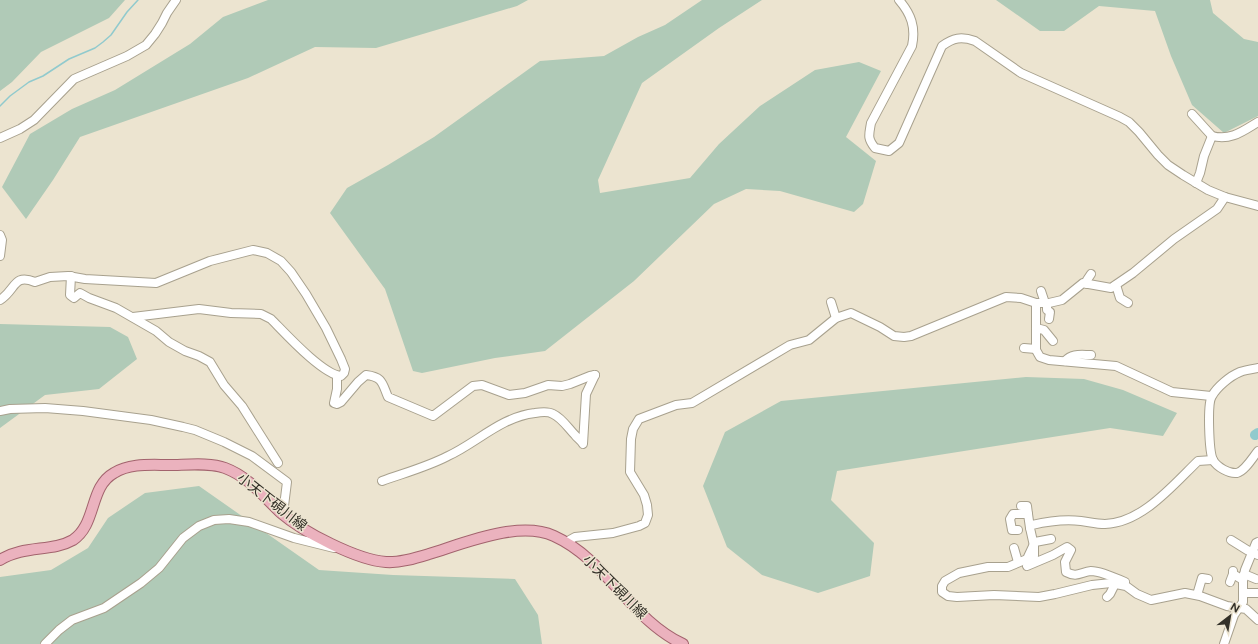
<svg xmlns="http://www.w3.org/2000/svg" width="1258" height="644" font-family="Figtree,'Noto Sans JP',sans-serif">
<rect width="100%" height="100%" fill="#ece4d0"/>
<g fill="#b0cab7">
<polygon points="0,0 125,0 109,18 41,52 12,82 0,91"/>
<polygon points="268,0 528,0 517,6 376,48 315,47 248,78 80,137 53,180 26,219 2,187 30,134 72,109 115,90 190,44 223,17"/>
<polygon points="702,0 762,0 719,28 642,83 598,180 600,193 690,178 719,144 760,106 815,70 859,62 881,71 846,137 876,161 863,204 854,212 780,191 746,189 714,204 634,281 545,351 495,358 422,373 413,371 385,289 330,213 347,188 388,165 434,137 540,61 604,56 638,37 665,25"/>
<polygon points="996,0 1210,0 1213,13 1244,39 1258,42 1258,116 1224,133 1192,105 1171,56 1155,11 1099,6 1064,31 1040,31"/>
<polygon points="0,324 110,327 128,337 137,359 99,389 45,395 0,428"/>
<polygon points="1026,377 1084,379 1123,390 1177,413 1163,436 1110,428 837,471 831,500 874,543 870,576 818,593 762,575 727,547 703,486 725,432 781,401"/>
<polygon points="199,486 319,570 393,575 515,579 538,615 542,644 0,644 0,577 51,570 88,548 108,518 145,493"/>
</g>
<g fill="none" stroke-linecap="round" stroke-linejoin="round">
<polyline stroke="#91cacd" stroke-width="1.5" points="0,106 10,96 29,82 43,76 69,59 95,48 103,42 111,35 127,12 138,0"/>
<polyline stroke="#91cacd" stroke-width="10" points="1255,435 1258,433"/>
<g stroke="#a8a18e" stroke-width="10">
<g id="minor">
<path d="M899 0C911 14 916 27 912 46L871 123C869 135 867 138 875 148L889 151 899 143 942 46C953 38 961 36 975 41L1021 73 1120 117 1129 122 1139 132 1158 155 1168 165 1183 175 1208 190 1225 197 1258 206"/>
<polyline points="1192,114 1212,136"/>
<polyline points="0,138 20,129 34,120 74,79 127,56 146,45 155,34 162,23 167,13 176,0"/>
<path d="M1196 183 1200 173 1204 156 1212 136C1231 141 1243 131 1258 122"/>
<polyline points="0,235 2,240 0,256"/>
<polyline points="71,276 70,295 74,298 80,293 89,298 116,308 156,331 169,342 185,351 199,356 210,362 224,385 242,406 278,463"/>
<polyline points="1087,284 1087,280 1091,274"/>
<polyline points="1116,285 1120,298 1128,303"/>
<polyline points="1041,291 1045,303"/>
<path d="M0 300C16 290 13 273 35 282L50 277 68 276 85 279 156 283 210 261 253 250 267 253 281 261 291 272 306 294 326 328 341 359 345 369 344 373 341 376C322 374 285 333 271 319L261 314 231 313 199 309 133 317"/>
<polyline points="831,302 836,318"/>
<polyline points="1036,303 1036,350 1040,357 1049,360 1116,366 1172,392 1211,396"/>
<polyline points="1047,303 1047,310 1050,312 1049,319"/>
<polyline points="1036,328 1044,330 1053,341"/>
<polyline points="1024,348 1036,349"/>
<path d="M1065 361C1072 353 1081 355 1091 355"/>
<path d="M1258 368C1252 369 1245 370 1240 372 1230 376 1217 387 1212 396 1207 403 1209 452 1213 460 1217 467 1229 474 1237 473 1245 471 1253 457 1258 451"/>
<path d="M337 376V389L334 403 337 404 341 402 358 382 366 375C383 377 382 383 388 397L433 416 473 386 482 385 509 395 525 393 548 385 562 386 570 384 590 376 595 375"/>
<polyline points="0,411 10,409 45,408 83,411 151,420 183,427 195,430 224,442 252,456 287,482 283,514"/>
<path d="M382 481C404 473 427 467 448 456 478 442 501 417 535 413 541 412 548 411 553 414 562 418 568 428 575 435 577 438 581 440 583 444L586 394 595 375"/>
<polyline points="1021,506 1027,506 1028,514"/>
<polyline points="1018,530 1012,530 1010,519 1013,514 1028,514 1030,528"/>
<polyline points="1051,539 1035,542 1027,559 1008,567 988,567 959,573 945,581 942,586 942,592 948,596 957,597 994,595 1039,597 1055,594 1092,585 1111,583 1126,586 1137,594 1151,600 1185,593 1200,596 1227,606 1246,609 1258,620"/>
<polyline points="1231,540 1247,550 1258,555"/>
<polyline points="566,542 575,537 613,533 639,526 645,523 648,515 647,505 644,495 630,472 631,439 633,429 639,419 676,405 692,403 790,345 809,340 836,318 851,313 880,327 894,336 904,337 911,336 1006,297 1021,298 1036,303 1049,303 1062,300 1083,283 1111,288 1133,273 1174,239 1217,209 1225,197"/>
<polyline points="1014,548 1018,562"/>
<polyline points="1233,571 1233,574 1243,580"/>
<polyline points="1244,574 1256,579"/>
<path d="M1125 582C1116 578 1100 571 1091 571 1081 572 1077 578 1066 572L1065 562 1071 550 1067 547 1053 555 1027 566 1034 556V546L1030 528 1032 525C1049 521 1064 519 1081 521 1089 522 1097 524 1105 524 1142 523 1173 485 1198 461L1213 460"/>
<polyline points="1230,582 1233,574"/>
<polyline points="1243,593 1258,593"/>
<polyline points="1197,595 1202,578 1208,579"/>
<polyline points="1107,597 1110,594 1115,584"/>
<polyline points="45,644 59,630 72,620 104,608 141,583 159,568 183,538 199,526 214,520 229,519 249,522 294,538 334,548"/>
<polyline points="1224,644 1234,615 1243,602 1243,581 1245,570 1256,543 1258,542"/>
</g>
</g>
<g stroke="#a2636d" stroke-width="12">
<path id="major" d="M0 560C24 545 52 552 73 540 97 524 89 487 114 473 130 463 150 465 169 465 185 465 210 462 225 468 249 477 263 496 281 513 303 532 357 560 386 562 400 563 416 558 429 554 465 543 519 520 554 536 607 560 631 620 683 644"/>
</g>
<use href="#minor" stroke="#fff" stroke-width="8"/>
<use href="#major" stroke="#ebb2be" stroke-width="10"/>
</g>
<g text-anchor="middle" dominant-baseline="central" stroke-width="3" stroke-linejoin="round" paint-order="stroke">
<g font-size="14" fill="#333028" stroke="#ece4d0">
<text transform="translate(272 502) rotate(38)">小天下硯川線</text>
<text transform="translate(615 587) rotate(45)">小天下硯川線</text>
</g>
</g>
<g transform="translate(1230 616) rotate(31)" stroke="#ece4d0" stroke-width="3" paint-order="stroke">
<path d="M0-3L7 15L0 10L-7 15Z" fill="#333028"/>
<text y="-6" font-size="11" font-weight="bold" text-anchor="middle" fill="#333028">N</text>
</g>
</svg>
